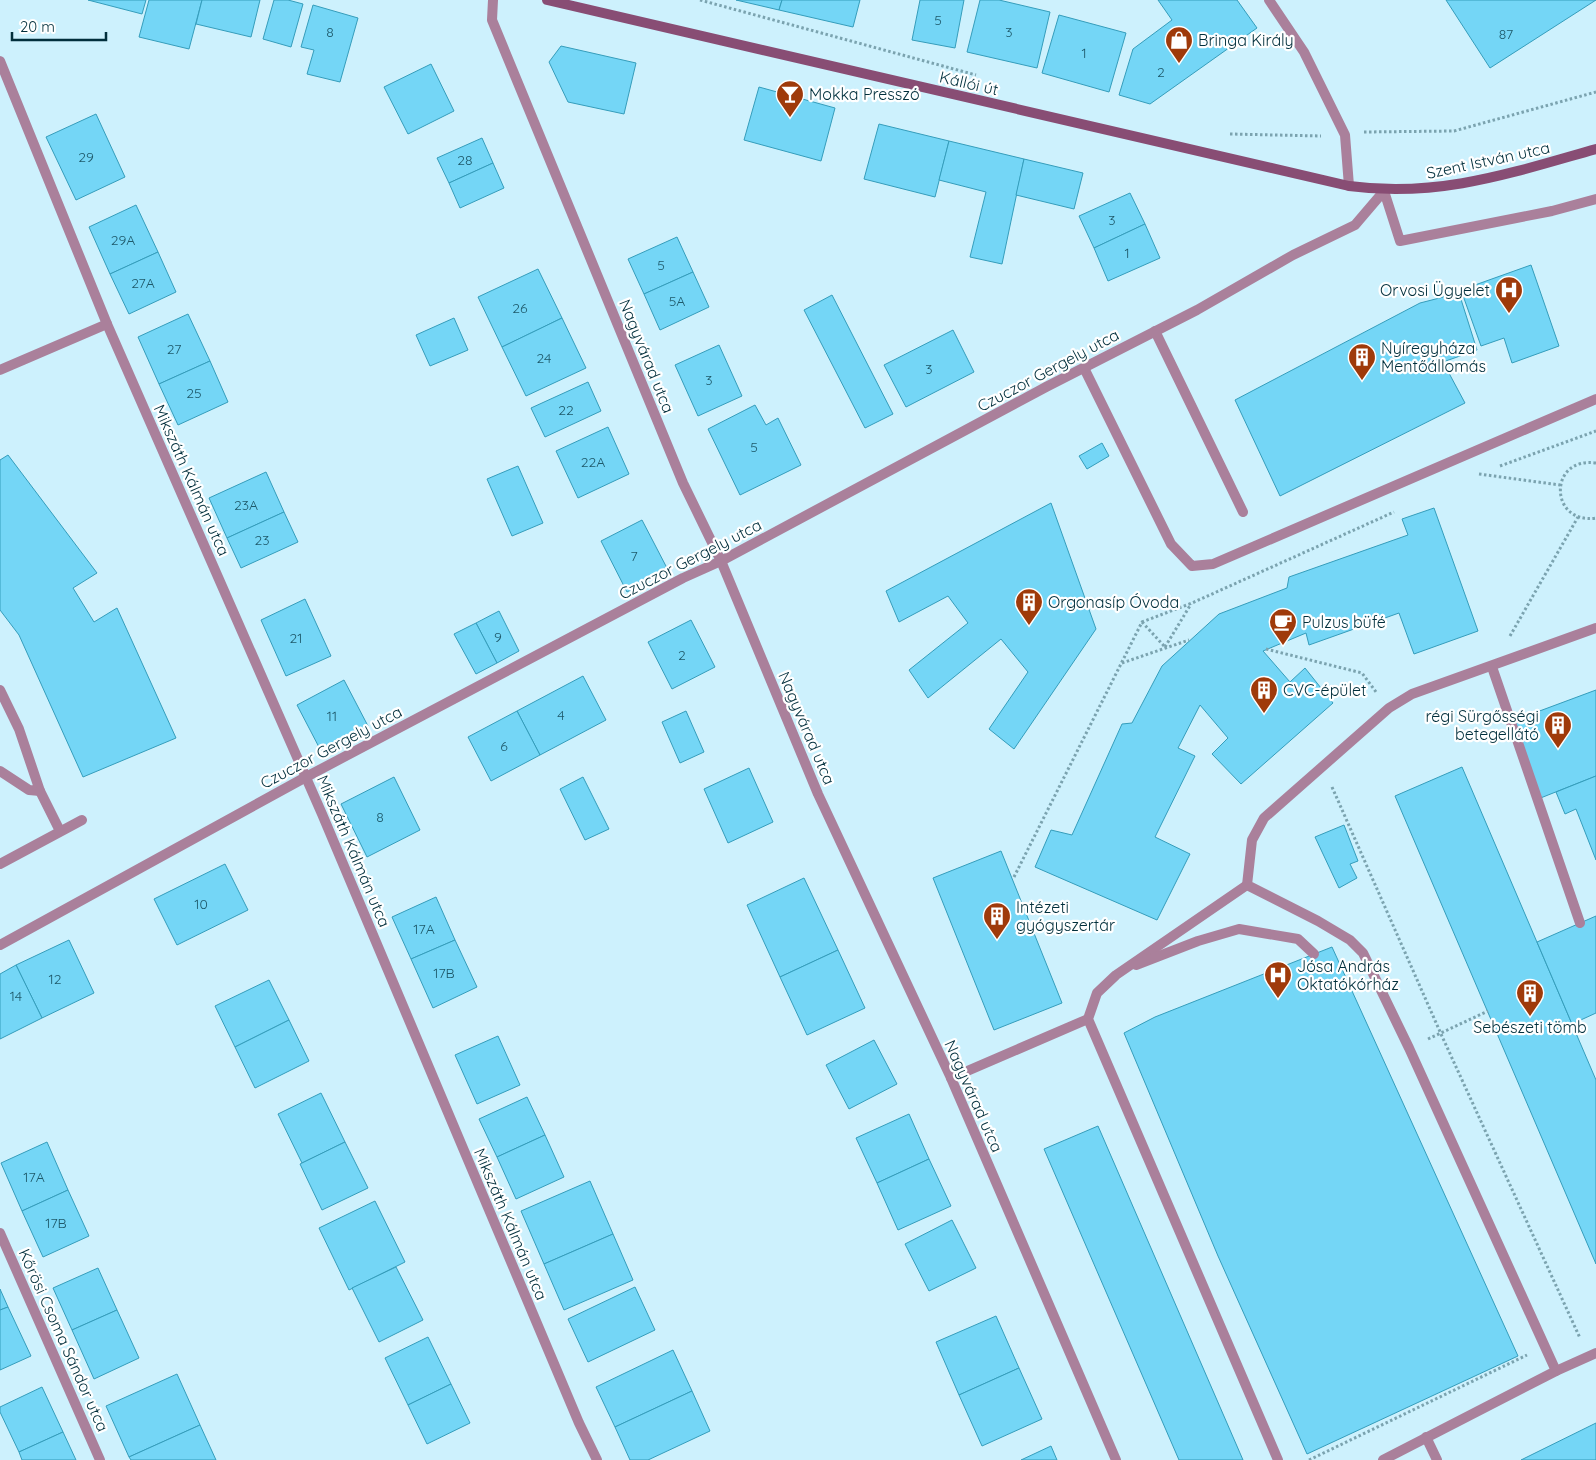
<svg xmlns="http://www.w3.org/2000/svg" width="1596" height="1460" font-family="Quicksand,sans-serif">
<rect width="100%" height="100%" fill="#cdf1fd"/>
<g fill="#74d6f6" stroke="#359dbb">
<polygon points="88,0 146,0 142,14"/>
<polygon points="149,0 202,0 189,49 139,37"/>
<polygon points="202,0 260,0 251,37 196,24"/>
<polygon points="274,0 288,0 303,4 291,47 263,39"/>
<polygon points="736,0 782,0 779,10"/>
<polygon points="782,0 860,0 853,27 779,10"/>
<polygon points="920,0 964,0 955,48 912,40"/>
<polygon points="980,0 999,0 1050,12 1037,68 967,52"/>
<polygon points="1158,0 1237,0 1257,28 1150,104 1119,95 1133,49 1172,20"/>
<polygon points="1446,0 1596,0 1490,68"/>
<polygon points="313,5 358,18 340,82 307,74 314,50 301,47"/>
<polygon points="1059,15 1126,33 1109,92 1042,73"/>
<polygon points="561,46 636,63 624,114 568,102 549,62"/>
<polygon points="431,64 454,111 408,134 384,87"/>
<polygon points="759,87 835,108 821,161 744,140"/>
<polygon points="96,114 125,177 76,200 46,137"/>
<polygon points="879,124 949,141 935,197 864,179"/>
<polygon points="482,138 493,163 449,183 437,158"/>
<polygon points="949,141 1024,159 1002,264 970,257 986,192 939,180"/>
<polygon points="1024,159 1083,173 1074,209 1016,195"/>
<polygon points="493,163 504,188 460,208 449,183"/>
<polygon points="1130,193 1145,224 1094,248 1079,216"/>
<polygon points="136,205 158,252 110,274 89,227"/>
<polygon points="1145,224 1160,258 1108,281 1094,248"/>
<polygon points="677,237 693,272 644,294 628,259"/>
<polygon points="158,252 176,292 129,314 110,274"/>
<polygon points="1531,265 1559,346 1512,363 1504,338 1481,346 1461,290"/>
<polygon points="538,269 562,318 502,347 478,297"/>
<polygon points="693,272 709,307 660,330 644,294"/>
<polygon points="1459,293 1477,350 1443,362 1465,403 1280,496 1235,400 1420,303"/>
<polygon points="832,295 893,414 865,428 804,310"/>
<polygon points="188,314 210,361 159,384 138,337"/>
<polygon points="454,318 468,350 430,366 416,335"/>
<polygon points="562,318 586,368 526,396 502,347"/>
<polygon points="953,330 974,372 906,407 884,365"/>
<polygon points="719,345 742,396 698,416 675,365"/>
<polygon points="210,361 228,402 178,425 159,384"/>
<polygon points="588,382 601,411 545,437 531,408"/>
<polygon points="755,405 766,425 778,418 801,465 740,495 708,429"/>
<polygon points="608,427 629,474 578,498 556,451"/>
<polygon points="1102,443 1109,456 1087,469 1079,456"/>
<polygon points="8,455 97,573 73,588 94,622 117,608 176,738 83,777 19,635 0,610 0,460"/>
<polygon points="518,466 543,523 512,536 487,479"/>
<polygon points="266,472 284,512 227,538 209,498"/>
<polygon points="1051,503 1096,629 1014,749 989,729 1028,672 1001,639 928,698 909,670 968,623 948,596 899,622 886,591"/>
<polygon points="1434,508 1478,631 1414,654 1399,613 1309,645 1306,633 1263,651 1290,682 1305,668 1333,703 1241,784 1212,754 1228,738 1200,705 1178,748 1195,756 1155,837 1190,854 1157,920 1035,867 1051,830 1072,835 1122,724 1132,723 1162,666 1219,614 1287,588 1289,577 1408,535 1402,519"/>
<polygon points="284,512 298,542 241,568 227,538"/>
<polygon points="642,520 668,570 627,592 601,541"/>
<polygon points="305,599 331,656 286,676 261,620"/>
<polygon points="499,611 519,651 497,663 476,623"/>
<polygon points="691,620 715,667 672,689 648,642"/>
<polygon points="476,623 497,663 476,674 454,634"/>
<polygon points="583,676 606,720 540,755 517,711"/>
<polygon points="344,680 368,726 321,751 297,705"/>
<polygon points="1596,690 1596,776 1538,799 1510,722"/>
<polygon points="517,711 540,755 491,781 468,737"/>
<polygon points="686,711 704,752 680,763 662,722"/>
<polygon points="1462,767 1596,1080 1596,1264 1395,796"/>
<polygon points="749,768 773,822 728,843 704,789"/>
<polygon points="1596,776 1596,860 1576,809 1565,814 1556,792"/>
<polygon points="394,777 420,830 367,857 341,804"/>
<polygon points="583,777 609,829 585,840 560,789"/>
<polygon points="1344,825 1358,861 1350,864 1357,878 1339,888 1315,837"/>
<polygon points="1001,851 1062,1003 994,1030 933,878"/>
<polygon points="225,864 248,910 177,945 154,899"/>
<polygon points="804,878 838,950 780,977 747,905"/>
<polygon points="436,897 455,940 411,959 392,917"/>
<polygon points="1596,916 1596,1013 1572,1024 1537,942"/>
<polygon points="69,940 94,993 42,1018 16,965"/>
<polygon points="455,940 477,987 433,1008 411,959"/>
<polygon points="1332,947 1518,1356 1307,1454 1218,1256 1124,1033 1155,1017"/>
<polygon points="838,950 865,1008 807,1035 780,977"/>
<polygon points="16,965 42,1018 0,1039 0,974"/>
<polygon points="269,980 289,1020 235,1047 215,1006"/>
<polygon points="289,1020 309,1061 255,1088 235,1047"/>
<polygon points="498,1036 520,1085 477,1104 455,1055"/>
<polygon points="874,1040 897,1084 849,1109 826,1065"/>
<polygon points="321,1093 345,1142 302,1163 278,1114"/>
<polygon points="527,1097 545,1135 497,1157 479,1119"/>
<polygon points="909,1114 929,1159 877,1183 856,1138"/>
<polygon points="1098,1126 1243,1460 1179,1460 1044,1149"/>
<polygon points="545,1135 564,1177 516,1199 497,1157"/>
<polygon points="47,1142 68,1190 22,1211 1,1163"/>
<polygon points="345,1142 368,1188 322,1210 300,1164"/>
<polygon points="929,1159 951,1206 898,1230 877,1183"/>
<polygon points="590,1181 613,1234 544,1264 521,1211"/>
<polygon points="68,1190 89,1236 43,1257 22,1211"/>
<polygon points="375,1201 405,1262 349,1290 319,1228"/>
<polygon points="952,1220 976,1268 929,1291 905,1244"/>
<polygon points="613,1234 633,1280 564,1310 544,1264"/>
<polygon points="396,1267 423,1320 379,1342 352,1288"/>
<polygon points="98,1268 117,1310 72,1330 53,1288"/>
<polygon points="635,1287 655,1330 588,1362 568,1319"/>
<polygon points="0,1289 8,1307 0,1310"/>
<polygon points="8,1307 31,1356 0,1370 0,1310"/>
<polygon points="117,1310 139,1358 94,1379 72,1330"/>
<polygon points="996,1316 1019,1368 959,1395 936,1342"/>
<polygon points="428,1337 451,1384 408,1405 385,1358"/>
<polygon points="673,1350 692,1391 615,1427 596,1387"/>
<polygon points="1019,1368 1042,1419 982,1446 959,1395"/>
<polygon points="177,1374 200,1425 129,1457 106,1406"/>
<polygon points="451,1384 470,1423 427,1444 408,1405"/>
<polygon points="42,1387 63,1432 19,1452 0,1412 0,1407"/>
<polygon points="692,1391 710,1431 648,1460 630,1460 615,1427"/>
<polygon points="1596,1423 1596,1460 1521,1460"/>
<polygon points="200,1425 216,1460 131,1460 129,1457"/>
<polygon points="63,1432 76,1460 22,1460 19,1452"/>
<polygon points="1051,1446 1057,1460 1021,1460"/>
</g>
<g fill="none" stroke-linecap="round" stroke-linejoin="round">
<g stroke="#7ba3af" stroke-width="3" stroke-dasharray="2.5 2.5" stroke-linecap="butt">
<polyline points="700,0 976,75"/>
<polyline points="1364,132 1454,131 1596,92"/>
<polyline points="1230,134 1321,136"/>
<path d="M1596 463C1548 456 1549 525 1596 518"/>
<polyline points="1500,466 1596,431"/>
<polyline points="1479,474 1560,485"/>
<polyline points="1142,622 1165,647"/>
<polyline points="1510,636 1578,517"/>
<polyline points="1165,647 1191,604"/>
<polyline points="1266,649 1362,673 1376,692"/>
<polyline points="1122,663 1189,640"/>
<polyline points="1332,787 1441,1034 1580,1338"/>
<polyline points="1014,877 1142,622 1192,603 1394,512"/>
<polyline points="1428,1039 1488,1011"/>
<polyline points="1309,1460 1527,1355"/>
</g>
<g stroke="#aa809b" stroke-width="10">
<polyline points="1384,191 1400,241 1552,211 1596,199"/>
<polyline points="1155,331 1243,512"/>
<polyline points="1084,368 1171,544 1192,566 1213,564 1596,399"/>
<polyline points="1492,667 1580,923"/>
<polyline points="0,690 19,729 40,791 29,790 0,771"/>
<polyline points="40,791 60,831"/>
<polyline points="0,864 82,820"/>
<polyline points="1247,885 1116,975 1097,993 1088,1019 1278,1460"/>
<polyline points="1136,965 1198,941 1239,929 1298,939 1314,954"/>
<polyline points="951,1078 1088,1019"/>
<polyline points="1556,1371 1409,1048 1363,953 1350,940 1318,921 1247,885 1252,840 1264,818 1389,708 1412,694 1596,628"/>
<polyline points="1426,1437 1437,1460"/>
<polyline points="1383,1460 1556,1371 1596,1353"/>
</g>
<g stroke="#aa809b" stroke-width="10">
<polyline points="493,0 492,20 683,483 721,561 818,794 951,1078 1116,1460"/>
<polyline points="1269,0 1304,52 1345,135 1349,186"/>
<polyline points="0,61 107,324 322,814 579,1423 597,1460"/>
<polyline points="0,370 107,324"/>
<polyline points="0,945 306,777 683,578 721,561 1046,387 1197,310 1293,255 1355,225 1384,191"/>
<polyline points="0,1233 100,1460"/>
</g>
<path stroke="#884d74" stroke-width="10" d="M547 0 1349 186C1439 198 1511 173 1596 149"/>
</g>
<defs>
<g id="shop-pin" transform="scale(1.4375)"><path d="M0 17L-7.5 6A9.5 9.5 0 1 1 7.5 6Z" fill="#9f3a0a" stroke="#fff"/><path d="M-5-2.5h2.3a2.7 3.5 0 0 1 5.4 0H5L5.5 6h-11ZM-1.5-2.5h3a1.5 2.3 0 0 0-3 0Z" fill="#fff"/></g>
<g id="bar-pin" transform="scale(1.4375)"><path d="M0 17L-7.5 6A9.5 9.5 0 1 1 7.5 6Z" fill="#9f3a0a" stroke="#fff"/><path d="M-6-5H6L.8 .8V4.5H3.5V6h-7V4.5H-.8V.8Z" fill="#fff"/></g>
<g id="hospital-pin" transform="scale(1.4375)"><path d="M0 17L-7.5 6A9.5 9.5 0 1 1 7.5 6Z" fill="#9f3a0a" stroke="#fff"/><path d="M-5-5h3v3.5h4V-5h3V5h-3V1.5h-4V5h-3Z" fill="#fff"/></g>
<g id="building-pin" transform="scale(1.4375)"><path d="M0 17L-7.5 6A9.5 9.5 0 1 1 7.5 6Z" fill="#9f3a0a" stroke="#fff"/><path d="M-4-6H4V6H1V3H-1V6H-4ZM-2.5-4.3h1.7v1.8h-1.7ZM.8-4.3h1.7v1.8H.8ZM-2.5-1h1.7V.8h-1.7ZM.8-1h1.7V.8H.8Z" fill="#fff"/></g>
<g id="cafe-pin" transform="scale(1.4375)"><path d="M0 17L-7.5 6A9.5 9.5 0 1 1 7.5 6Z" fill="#9f3a0a" stroke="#fff"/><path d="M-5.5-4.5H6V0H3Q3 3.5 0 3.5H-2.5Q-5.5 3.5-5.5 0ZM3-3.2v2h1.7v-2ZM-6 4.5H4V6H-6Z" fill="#fff"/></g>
</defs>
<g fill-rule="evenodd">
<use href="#shop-pin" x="1179" y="40"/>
<use href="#bar-pin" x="790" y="94"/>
<use href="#hospital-pin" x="1509" y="290"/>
<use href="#building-pin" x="1362" y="357"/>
<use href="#building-pin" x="1029" y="602"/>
<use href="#cafe-pin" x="1283" y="622"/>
<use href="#building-pin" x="1264" y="690"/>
<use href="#building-pin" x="1558" y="725"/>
<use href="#building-pin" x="997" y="916"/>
<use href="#hospital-pin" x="1278" y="975"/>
<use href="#building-pin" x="1530" y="993"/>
</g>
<g text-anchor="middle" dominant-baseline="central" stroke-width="4.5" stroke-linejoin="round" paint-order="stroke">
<g font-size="14" fill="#1e596a">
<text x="938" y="20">5</text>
<text x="330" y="32">8</text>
<text x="1009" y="32">3</text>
<text x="1506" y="34">87</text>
<text x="1084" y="53">1</text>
<text x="1161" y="72">2</text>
<text x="86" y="157">29</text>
<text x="465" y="160">28</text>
<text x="1112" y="220">3</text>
<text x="123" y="240">29A</text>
<text x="1127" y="253">1</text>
<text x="661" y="265">5</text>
<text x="143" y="283">27A</text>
<text x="677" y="301">5A</text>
<text x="520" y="308">26</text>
<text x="174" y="349">27</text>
<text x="544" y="358">24</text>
<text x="929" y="369">3</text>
<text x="709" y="380">3</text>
<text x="194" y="393">25</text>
<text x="566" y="410">22</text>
<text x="754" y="447">5</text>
<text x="593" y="462">22A</text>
<text x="246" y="505">23A</text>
<text x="262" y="540">23</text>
<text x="634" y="556">7</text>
<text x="498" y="637">9</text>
<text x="296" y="638">21</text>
<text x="682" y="655">2</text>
<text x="561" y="715">4</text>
<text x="332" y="716">11</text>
<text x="504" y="746">6</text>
<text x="380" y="817">8</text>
<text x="201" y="904">10</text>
<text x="424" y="929">17A</text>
<text x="444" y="973">17B</text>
<text x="55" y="979">12</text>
<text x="16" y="996">14</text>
<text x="34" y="1177">17A</text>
<text x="56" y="1223">17B</text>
</g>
<g font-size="16" fill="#012f3c" stroke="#fff" text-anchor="start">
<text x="1198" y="40">Bringa Király</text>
<text x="809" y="94">Mokka Presszó</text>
<text x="1490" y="290" text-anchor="end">Orvosi Ügyelet</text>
<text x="1381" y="348">Nyíregyháza<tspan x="1381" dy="18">Mentőállomás</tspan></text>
<text x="1048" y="602">Orgonasíp Óvoda</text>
<text x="1302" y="622">Pulzus büfé</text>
<text x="1283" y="690">CVC-épület</text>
<text x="1539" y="716" text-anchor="end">régi Sürgősségi<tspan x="1539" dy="18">betegellátó</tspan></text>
<text x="1016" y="907">Intézeti<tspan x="1016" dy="18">gyógyszertár</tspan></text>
<text x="1297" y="966">Jósa András<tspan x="1297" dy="18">Oktatókórház</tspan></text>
<text x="1530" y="1027" text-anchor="middle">Sebészeti tömb</text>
</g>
<g font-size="16" fill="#012f3c" stroke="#fff">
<text transform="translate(969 83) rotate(13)">Kállói út</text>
<text transform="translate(1488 160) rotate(-12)">Szent István utca</text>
<text transform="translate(647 356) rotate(68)">Nagyvárad utca</text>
<text transform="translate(1048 370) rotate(-28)">Czuczor Gergely utca</text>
<text transform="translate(192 480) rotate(66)">Mikszáth Kálmán utca</text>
<text transform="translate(690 559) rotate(-27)">Czuczor Gergely utca</text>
<text transform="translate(807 728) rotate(67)">Nagyvárad utca</text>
<text transform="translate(331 747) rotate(-28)">Czuczor Gergely utca</text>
<text transform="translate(354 851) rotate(67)">Mikszáth Kálmán utca</text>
<text transform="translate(974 1096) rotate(66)">Nagyvárad utca</text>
<text transform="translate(511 1224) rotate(67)">Mikszáth Kálmán utca</text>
<text transform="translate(64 1340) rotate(66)">Kőrösi Csoma Sándor utca</text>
</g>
</g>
<path d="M12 32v8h94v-8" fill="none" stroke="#012f3c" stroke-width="2.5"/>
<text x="20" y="32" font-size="15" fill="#012f3c" stroke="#ffffff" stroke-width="4" paint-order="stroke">20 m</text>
</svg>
